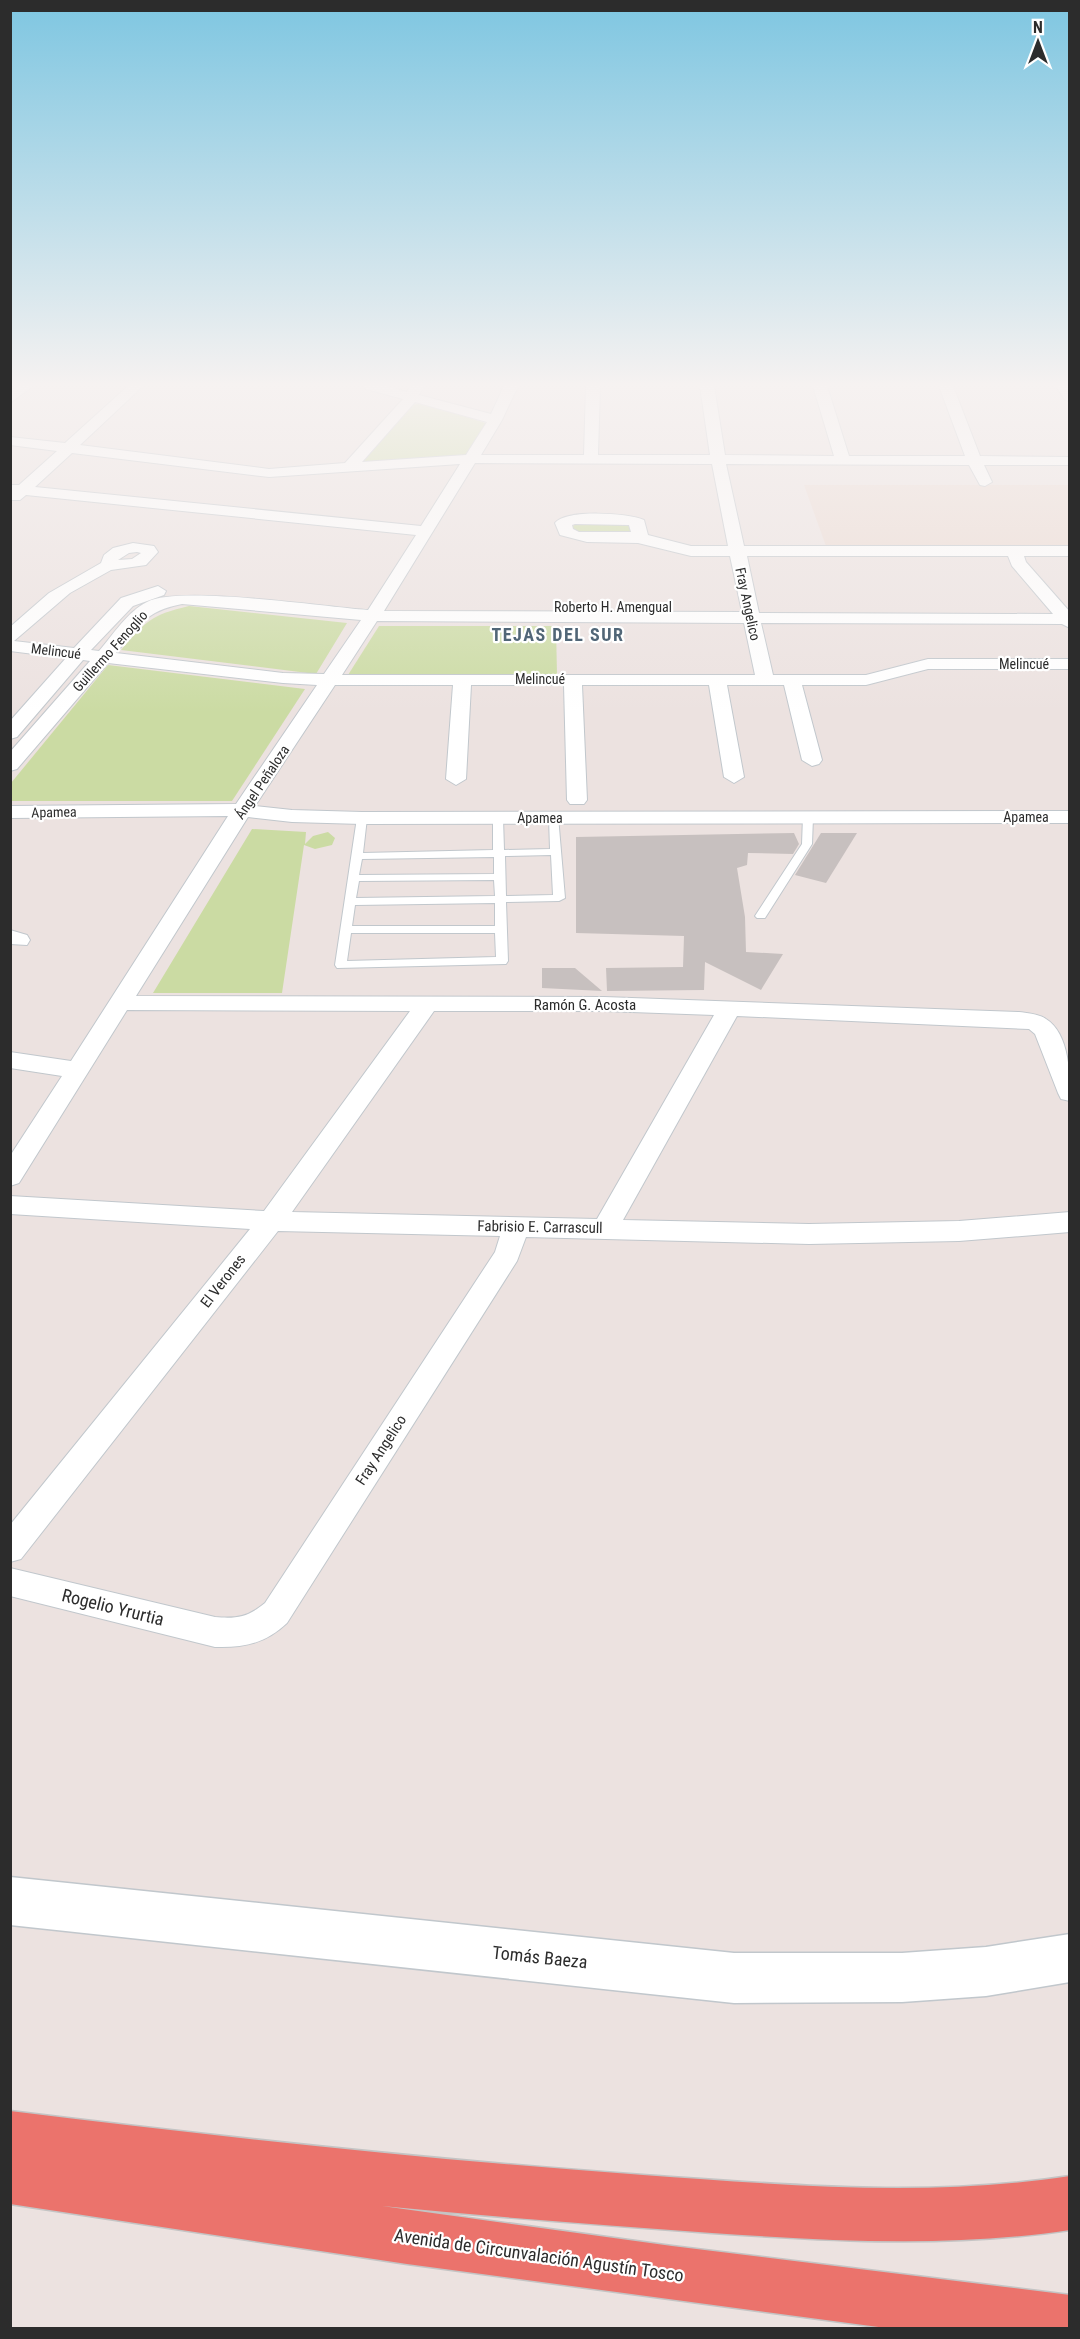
<svg xmlns="http://www.w3.org/2000/svg" width="1080" height="2339" font-family="'Roboto Condensed',sans-serif">
<rect width="100%" height="100%" fill="#ece2e0"/>
<polygon fill="#ebd9d1" points="804,485 1069,485 1069,548 827,549"/>
<g fill="#cbdba3">
<polygon points="425,403 485,423 486,426 471,457 364,462 362,459 411,405"/>
<polygon points="623,524 630,526 631,533 579,534 570,527 577,524"/>
<path d="M189 606 347 623 316 674 121 650C146 621 151 615 189 606Z"/>
<polygon points="379,626 556,626 557,675 348,675"/>
<polygon points="108,665 305,689 232,801 11,801 11,783"/>
<polygon points="252,829 306,832 305,844 313,836 328,832 335,838 332,845 315,849 304,845 282,993 153,993"/>
</g>
<g fill="#c7c0bf">
<polygon points="794,833 799,844 793,854 748,853 747,865 737,868 745,917 746,952 783,954 761,990 705,962 704,990 607,991 606,968 683,967 684,936 576,933 576,837"/>
<polygon points="821,833 857,833 826,883 795,875"/>
<polygon points="542,968 575,968 602,991 542,988"/>
</g>
<g fill="none" stroke-linecap="round" stroke-linejoin="round">
<g stroke="#c1c7cc" stroke-width="2">
<g id="lane">
<polygon points="808,814 813,817 812,844 765,918 757,918 755,916 802,844 803,817"/>
<path d="M362 815 367 818 363 853 493 850V818L498 815 503 818 504 850 550 849 549 818 554 815 558 816 565 898 559 901 506 902 508 961 506 964 337 968 335 965 357 818ZM551 855 553 895 506 896 505 856ZM494 857V874L359 875 362 859ZM494 880 495 896 356 898 359 881ZM495 903V926H352L355 905ZM351 933H495L496 957 347 961Z"/>
</g>
</g>
<g stroke="#c1c7cc" stroke-width="2">
<g id="street">
<polygon points="18,386 33,386 10,403 10,392"/>
<path d="M128 386H143L80 445 269 469 345 463 403 399 366 389 364 386H386L407 392 410 386H424L419 395 491 414 504 386H518L502 420 481 455H584L586 386H600L598 455H710L700 386H714L725 455 834 456 813 386H827L849 456H965L939 386H953L980 456 1070 457V465H984L992 482 985 486 980 485 969 465 726 464 744 546H1070V556H1024L1026 562 1070 612V628L1062 624 761 623 773 675H866L928 659H1070V669H928L866 685H802L822 760 819 764 812 766 802 760 784 685H727L744 777 734 783 724 777 709 685H582L587 800 584 804H570L567 800 564 685H471L466 779 456 785 446 779 453 685H335L255 806 292 810 362 812 1070 811V823L362 824 292 822 248 817 136 996 604 997 1019 1012C1027 1013 1039 1014 1046 1019 1070 1034 1070 1076 1070 1101L1061 1099 1058 1093 1035 1034 1029 1029 737 1016 623 1220 809 1224 959 1221 1070 1212V1232L959 1241 809 1244 526 1237 517 1261 287 1623C266 1643 244 1648 215 1647L10 1596V1568L215 1617C237 1619 248 1617 265 1603L495 1252 500 1236 278 1231 21 1559 10 1562V1525L250 1229 10 1214V1196L264 1211 410 1011 127 1010 19 1183 10 1186V1156L62 1076 10 1068V1052L71 1061 228 816 10 818V806L236 804 317 685 283 683 108 663 17 769 10 771V752L90 661 83 660 17 737 10 739V721L66 658 10 651V627L49 593 101 563 104 555 113 548 133 543 154 546 158 552 146 565 111 570 70 593 14 641 74 648 121 598 158 586 166 591 164 595 133 606 91 650 99 651C113 635 127 612 147 602 179 585 324 607 368 610L416 535 26 495 20 500H10V485H19L57 451 10 445V437L65 443ZM415 402 487 422 466 455 362 462ZM72 453 269 477 460 464 421 526 35 487ZM475 463 712 464 728 546H691L648 535 644 520C627 513 567 509 555 523L560 535 587 542 638 543 691 556H730L742 612 384 611ZM575 524 629 525 631 532H579L573 529 572 525ZM137 552 141 553 132 559 118 560 129 553ZM747 556H1008L1012 566 1053 614 759 613ZM182 604 361 620 324 674 283 673 116 653C139 626 145 611 182 604ZM377 621 744 623 755 675H342ZM434 1011H604L714 1015 597 1219 292 1212Z"/>
<polygon points="1056,386 1070,386 1070,401 1065,400"/>
<polygon points="10,930 27,935 30,940 27,945 10,944"/>
</g>
</g>
<g stroke="#c1c7cc" stroke-width="3">
<polygon id="secondary" points="10,1877 734,1953 902,1953 986,1947 1070,1934 1070,1982 986,1996 902,2002 734,2003 10,1925"/>
</g>
<g stroke="#c4c4c4" stroke-width="3">
<path id="highway" d="M10 2111C221 2137 432 2160 643 2175 786 2185 927 2198 1070 2176V2230C950 2248 832 2241 712 2233 602 2225 492 2217 382 2206L672 2246 1070 2295V2328H886L407 2264 10 2204Z"/>
</g>
<use href="#lane" fill="#fff" fill-rule="evenodd"/>
<use href="#street" fill="#fff" fill-rule="evenodd"/>
<use href="#secondary" fill="#fff" fill-rule="evenodd"/>
<use href="#highway" fill="#eb736c" fill-rule="evenodd"/>
</g>
<linearGradient id="sky" x2="0" y2="1"><stop stop-color="#7ec6e1"/><stop offset="0.54" stop-color="#f6f2f1"/><stop offset="1" stop-color="#f6f2f1" stop-opacity="0"/></linearGradient>
<rect width="1080" height="713" fill="url(#sky)"/>
<g text-anchor="middle" dominant-baseline="central" stroke-width="4.5" stroke-linejoin="round" paint-order="stroke">
<g font-size="14" fill="#2c2c2c" stroke="#fff">
<text transform="translate(748 604) rotate(78)">Fray Angelico</text>
<text x="613" y="607">Roberto H. Amengual</text>
<text transform="translate(56 651) rotate(7)">Melincué</text>
<text transform="translate(110 651) rotate(-48)">Guillermo Fenoglio</text>
<text x="1024" y="664">Melincué</text>
<text x="540" y="679">Melincué</text>
<text transform="translate(262 782) rotate(-56)">Ángel Peñaloza</text>
<text transform="translate(54 812) rotate(-1)">Apamea</text>
<text x="1026" y="817">Apamea</text>
<text x="540" y="818">Apamea</text>
</g>
<g font-size="15" fill="#2c2c2c" stroke="#fff">
<text x="585" y="1005">Ramón G. Acosta</text>
<text transform="translate(540 1227) rotate(1)">Fabrisio E. Carrascull</text>
<text transform="translate(223 1281) rotate(-52)">El Verones</text>
<text transform="translate(381 1450) rotate(-57)">Fray Angelico</text>
</g>
<g font-size="18" font-weight="bold" letter-spacing="1.5" fill="#516677" stroke="#fff">
<text x="558" y="634">TEJAS DEL SUR</text>
</g>
<g font-size="18" fill="#2c2c2c" stroke="#fff">
<text transform="translate(113 1607) rotate(14)">Rogelio Yrurtia</text>
<text transform="translate(540 1957) rotate(6)">Tomás Baeza</text>
<text transform="translate(539 2255) rotate(8)">Avenida de Circunvalación Agustín Tosco</text>
</g>
</g>
<rect width="1080" height="2339" fill="none" stroke="#2c2c2c" stroke-width="24"/>
<g transform="translate(1038 42)" stroke="#ffffff" stroke-width="4.5" paint-order="stroke">
<path d="M0-4.5L10 22L0 15L-10 22Z" fill="#2c2c2c"/>
<text y="-9" font-size="16" font-weight="bold" text-anchor="middle" fill="#2c2c2c">N</text>
</g>
</svg>
